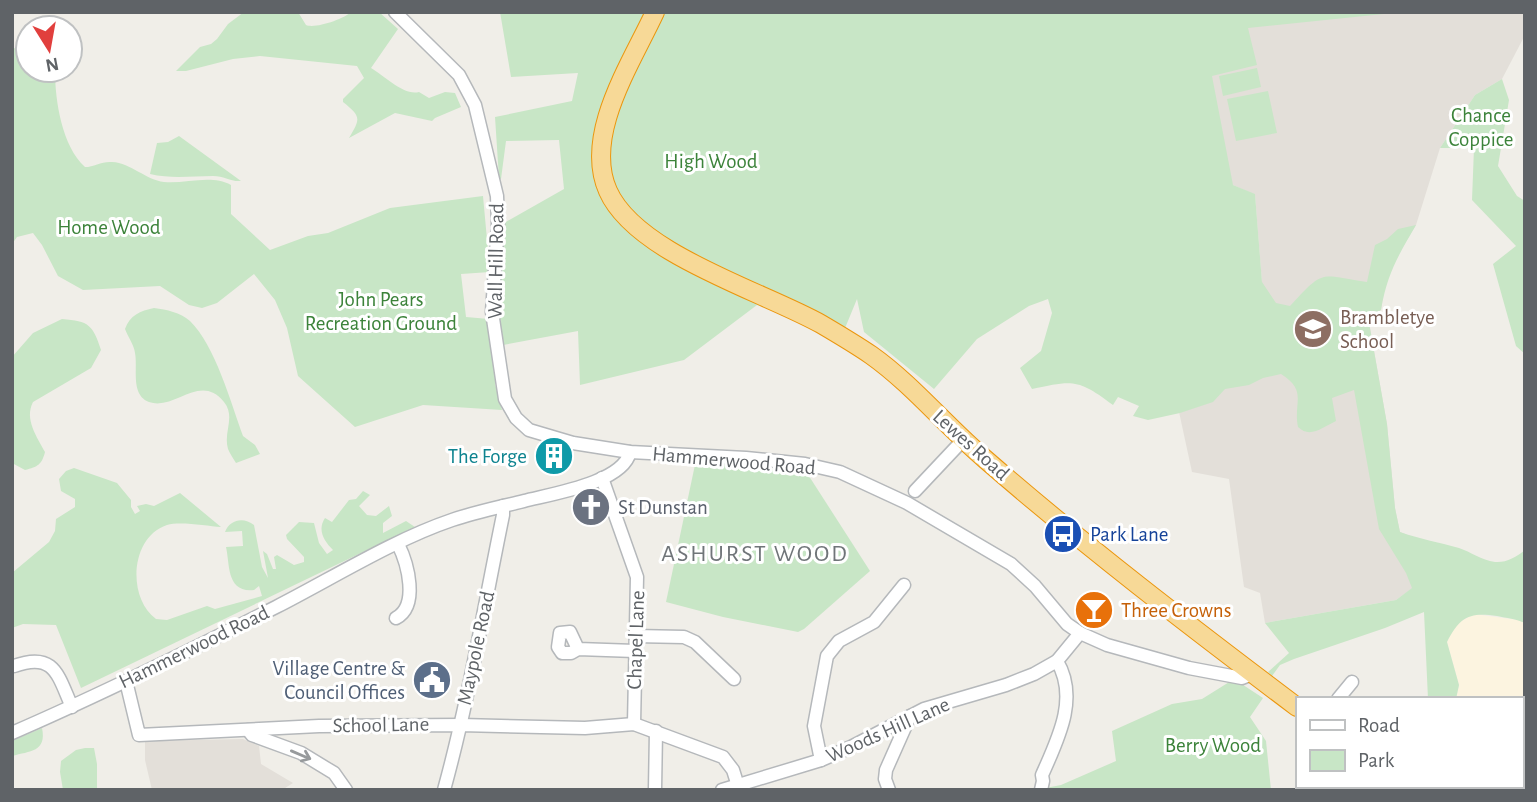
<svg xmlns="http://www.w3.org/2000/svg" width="1537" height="802" font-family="'Alegreya Sans',sans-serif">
<rect width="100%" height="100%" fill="#f0eee8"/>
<polygon fill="#fcf4e0" points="1474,614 1518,620 1525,623 1525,790 1487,790 1489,786 1521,786 1521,699 1456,699 1459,685 1447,642 1456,624"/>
<g fill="#e3dfd9">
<polygon points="1016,12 1525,12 1525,35 1502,79 1475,95 1440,148 1416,225 1396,258 1385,283 1381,310 1368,317 1387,424 1395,508 1400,532 1418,539 1413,588 1396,600 1265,623 1260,593 1244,587 1229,479 1192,472 1176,398 1262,283 1255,195 1233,185"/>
<polygon points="243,739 259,746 261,764 293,783 282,790 152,790 145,760 145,741"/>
</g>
<g fill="#c8e6c6">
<path d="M244 12H298L306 25C315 29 344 19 351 12H379L398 29 371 68C385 76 404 96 419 92L429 98 445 92 455 93 461 107 435 118 432 121 395 113 349 138C360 119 362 117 343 102V99L364 78 357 66 260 56 233 59 186 71H176L200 47 211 44 217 39 228 24Z"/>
<path d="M500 12H1403L1248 28 1257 65 1212 76 1233 185 1255 194 1262 282 1276 303 1290 306C1325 268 1319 275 1367 282L1375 245 1387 239 1398 229 1416 225C1398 256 1387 274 1381 310L1368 317 1387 424 1395 508 1400 532C1419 539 1439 542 1459 548 1471 552 1481 560 1495 562 1506 563 1516 557 1525 550V623C1516 619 1507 618 1497 616 1469 612 1460 617 1447 642L1459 685 1456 699H1428L1424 612 1385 628 1294 659 1280 665 1272 676 1268 672 1289 653 1265 623 1396 600 1412 588 1406 573 1379 529 1354 390 1332 398 1336 421C1323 427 1310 439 1298 427 1293 402 1308 391 1281 374L1263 378 1249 385 1225 389 1213 402 1180 413 1148 420 1133 416 1139 406 1118 397 1113 405C1078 379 1074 380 1032 389L1020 368 1041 351 1052 313 1048 299 1029 306 977 339 934 389 864 332 857 299 843 333 757 305 684 360 580 385 578 331 503 345 497 290 504 223 564 189 559 140 506 141 501 179 499 178 495 117 572 101 578 73 511 77Z"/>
<path d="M28 35V70H55C55 101 62 146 85 167 94 167 102 161 112 162 131 163 146 180 164 182 186 184 211 174 231 185V214L270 250 308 236 328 233 390 208 483 196 490 272 461 274 466 317 489 319 499 378 495 384 502 410 423 405 355 427 298 376 287 328 275 300 254 274 217 303 202 308 189 305 160 286 83 290 58 276 42 245 33 233 17 237 12 244V49L19 47Z"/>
<polygon points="1257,68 1261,87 1223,96 1219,76"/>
<polygon points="1502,79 1509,100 1498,166 1517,196 1525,201 1525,354 1516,346 1493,264 1516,246 1472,200 1474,148 1440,148 1475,95"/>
<polygon points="1268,91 1277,133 1236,141 1227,99"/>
<path d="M179 136 241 181C231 182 224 176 213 176 192 176 171 179 150 174L157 143 168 142Z"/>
<path d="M154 308C167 310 180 312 190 321 215 345 231 403 243 436L255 445 260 454 236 463C233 458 230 454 228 449 223 432 236 417 224 402 200 372 175 411 149 402 130 395 138 368 135 353 134 345 128 337 125 329 130 315 140 311 154 308Z"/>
<path d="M62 319C89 321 93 325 101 350L91 368 33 402C24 419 37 437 45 452 42 464 38 467 25 470L12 463V357L33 333Z"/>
<polygon points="696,460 807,473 870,571 804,629 798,632 723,617 666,602"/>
<path d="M74 468 117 483 131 500V507L135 514 140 511 137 506 146 504 154 506 180 493 221 527C207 526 180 521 167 525 130 537 127 598 156 619L167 620 207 606 215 609 262 596 259 586 254 590C226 593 230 564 226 547L243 546 242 531 225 532C230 519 244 517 254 525L262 567 268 578 263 551 267 554 273 569H276L274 557 277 555 294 565 304 562V557L287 539 286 535 299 522 314 523 319 543 327 554 333 550C324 541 317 530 325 518L332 522 349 500 356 499 363 491 370 495 359 506 367 515 376 516 389 506 392 516 383 523V533L406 521 415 527 81 688 56 625 23 624 12 628V573L49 542 55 531 56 519 75 507V499L61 491 59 479 66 471Z"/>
<polygon points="1234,679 1263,698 1250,717 1266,741 1271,790 1035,790 1061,785 1116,761 1112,731 1172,704 1202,699"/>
<path d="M42 728C47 752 30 751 12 756V741Z"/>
<polygon points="85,748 94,748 97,764 97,790 63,790 60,772 61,761 76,750"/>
</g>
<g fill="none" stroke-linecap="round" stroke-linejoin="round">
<g stroke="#b5b8bb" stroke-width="15">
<g id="minor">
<polyline points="395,12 459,75 475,105 497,196 498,224 492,312 505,399 516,418 529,430 573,443 630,452 746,458 805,464 840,472 907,503 1011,564 1035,586 1067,624 1080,633 1107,645 1189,668 1242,678 1252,674"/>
<polyline points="602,478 637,577 634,724"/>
<polyline points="915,491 963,440"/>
<path d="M396 618C419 606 408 564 398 544"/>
<polyline points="635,636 684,637 695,642 734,679"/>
<polyline points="578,649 570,632 560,633 558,647 562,653 571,653 578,649 635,651"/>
<path d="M14 666C55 651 58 676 72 707"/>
<polyline points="126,681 139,735 319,726 461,725 585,728 634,724 723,757 733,770 738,786"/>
<polyline points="1338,699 1352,682"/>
<polyline points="248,730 252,735 301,753 334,773 346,790"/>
<path d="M12 733C102 694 189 651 276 607 331 579 393 540 452 520 475 512 500 507 524 501 551 494 623 483 630 452"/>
<polyline points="821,760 814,726 827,656 839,641 874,622 904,585"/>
<path d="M444 790C469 699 484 607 503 515V506"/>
<polyline points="655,790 656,731"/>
<polyline points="722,790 821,760 851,747 924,709 1006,685 1034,674 1057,661 1080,633"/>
<polyline points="889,790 885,779 886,770 910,716"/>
<path d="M1041 790 1043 781 1042 775C1058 739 1079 698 1057 661"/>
</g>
</g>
<g stroke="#eb960d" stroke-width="20">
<g id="highway">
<path d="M655 12C631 64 583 135 608 191 636 254 762 291 821 324 838 334 855 344 871 355 912 384 946 426 985 459 1085 546 1191 627 1297 707"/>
<polyline points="1417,786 1423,790"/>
</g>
</g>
<use href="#minor" stroke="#fff" stroke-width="12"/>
<use href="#highway" stroke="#f7d997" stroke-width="18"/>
</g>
<defs><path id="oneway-shaft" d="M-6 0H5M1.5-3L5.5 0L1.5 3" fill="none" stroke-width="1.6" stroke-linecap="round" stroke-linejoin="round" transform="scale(1.75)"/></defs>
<use stroke="#979a9c" href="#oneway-shaft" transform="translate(301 755) rotate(23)"/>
<defs>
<g id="school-disc" transform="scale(2.0125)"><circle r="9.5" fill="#8d6e63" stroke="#fff"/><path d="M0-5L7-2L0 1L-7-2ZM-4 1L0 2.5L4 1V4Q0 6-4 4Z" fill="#fff"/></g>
<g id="building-disc" transform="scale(2.0125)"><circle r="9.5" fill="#0f9aa8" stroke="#fff"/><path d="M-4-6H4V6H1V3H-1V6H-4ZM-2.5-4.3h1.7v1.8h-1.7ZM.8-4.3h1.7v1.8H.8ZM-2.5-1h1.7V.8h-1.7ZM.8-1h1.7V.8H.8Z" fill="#fff"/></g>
<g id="church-disc" transform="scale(2.0125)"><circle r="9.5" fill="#6b7280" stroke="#fff"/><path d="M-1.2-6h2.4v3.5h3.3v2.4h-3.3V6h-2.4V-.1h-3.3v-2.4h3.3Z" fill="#fff"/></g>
<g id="bus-disc" transform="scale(2.0125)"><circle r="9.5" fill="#1a4fb4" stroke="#fff"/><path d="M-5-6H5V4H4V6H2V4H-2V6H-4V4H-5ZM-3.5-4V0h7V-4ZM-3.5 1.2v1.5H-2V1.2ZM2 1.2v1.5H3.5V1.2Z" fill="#fff"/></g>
<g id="bar-disc" transform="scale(2.0125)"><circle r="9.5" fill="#e8710a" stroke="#fff"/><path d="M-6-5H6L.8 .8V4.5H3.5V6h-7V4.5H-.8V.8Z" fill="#fff"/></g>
<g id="civic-disc" transform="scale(2.0125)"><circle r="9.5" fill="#5c6f8a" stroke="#fff"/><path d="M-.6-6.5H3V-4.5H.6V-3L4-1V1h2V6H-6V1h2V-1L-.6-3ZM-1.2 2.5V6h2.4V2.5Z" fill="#fff"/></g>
</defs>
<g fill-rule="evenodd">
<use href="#school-disc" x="1313" y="329"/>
<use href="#building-disc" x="554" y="456"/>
<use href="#church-disc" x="591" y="507"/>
<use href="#bus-disc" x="1063" y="534"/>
<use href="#bar-disc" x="1094" y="610"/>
<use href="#civic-disc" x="432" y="680"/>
</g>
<g text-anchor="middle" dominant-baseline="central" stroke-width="6" stroke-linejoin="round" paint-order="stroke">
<g font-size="21" fill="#3c833a" stroke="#fff">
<text x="1481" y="115">Chance<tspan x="1481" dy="24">Coppice</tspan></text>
<text x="711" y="161">High Wood</text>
<text x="109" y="227">Home Wood</text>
<text x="381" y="299">John Pears<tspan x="381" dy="24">Recreation Ground</tspan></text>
<text x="1213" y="745">Berry Wood</text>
</g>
<g font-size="21" fill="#5f6367" stroke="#fff">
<text transform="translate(496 261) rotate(-89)">Wall Hill Road</text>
<text transform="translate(971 445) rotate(42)">Lewes Road</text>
<text transform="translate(734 461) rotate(5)">Hammerwood Road</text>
<text transform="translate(636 640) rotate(-88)">Chapel Lane</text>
<text transform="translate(194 647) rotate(-26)">Hammerwood Road</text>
<text transform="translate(476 648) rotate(-78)">Maypole Road</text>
<text transform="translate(381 725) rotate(-1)">School Lane</text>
<text transform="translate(888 730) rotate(-24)">Woods Hill Lane</text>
</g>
<g font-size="21" fill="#785e54" stroke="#fff" text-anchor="start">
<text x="1340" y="317">Brambletye<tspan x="1340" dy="24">School</tspan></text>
</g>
<g font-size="21" fill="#0d838f" stroke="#fff" text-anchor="end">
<text x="527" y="456">The Forge</text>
</g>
<g font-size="21" fill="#5b616d" stroke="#fff" text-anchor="start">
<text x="618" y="507">St Dunstan</text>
</g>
<g font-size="21" fill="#164399" stroke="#fff" text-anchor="start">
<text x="1090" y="534">Park Lane</text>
</g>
<g font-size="21" fill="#c56008" stroke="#fff" text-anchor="start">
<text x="1121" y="610">Three Crowns</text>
</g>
<g font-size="21" fill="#4e5e75" stroke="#fff" text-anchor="end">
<text x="405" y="668">Village Centre &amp;<tspan x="405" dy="24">Council Offices</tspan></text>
</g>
<g font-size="24" letter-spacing="2" fill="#707579" stroke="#fff">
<text x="755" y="554">ASHURST WOOD</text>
</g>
</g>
<rect width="1537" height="802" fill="none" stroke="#5f6367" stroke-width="28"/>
<rect x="1296" y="697" width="228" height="91" fill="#ffffff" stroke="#bfc1c2" stroke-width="2"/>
<rect x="1310" y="720" width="35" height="10" fill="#ffffff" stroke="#bfc1c2" stroke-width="2"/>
<text x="1358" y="732" font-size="21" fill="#5f6367">Road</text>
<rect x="1310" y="750" width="35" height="21" fill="#c8e6c6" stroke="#bfc1c2" stroke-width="2"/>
<text x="1358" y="767" font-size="21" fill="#5f6367">Park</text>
<g transform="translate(49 49) rotate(169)"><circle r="33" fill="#ffffff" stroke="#bfc1c2" stroke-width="2"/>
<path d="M0-5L12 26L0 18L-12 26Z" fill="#e13f3d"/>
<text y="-10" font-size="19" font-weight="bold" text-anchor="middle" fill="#5f6367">N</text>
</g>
</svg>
